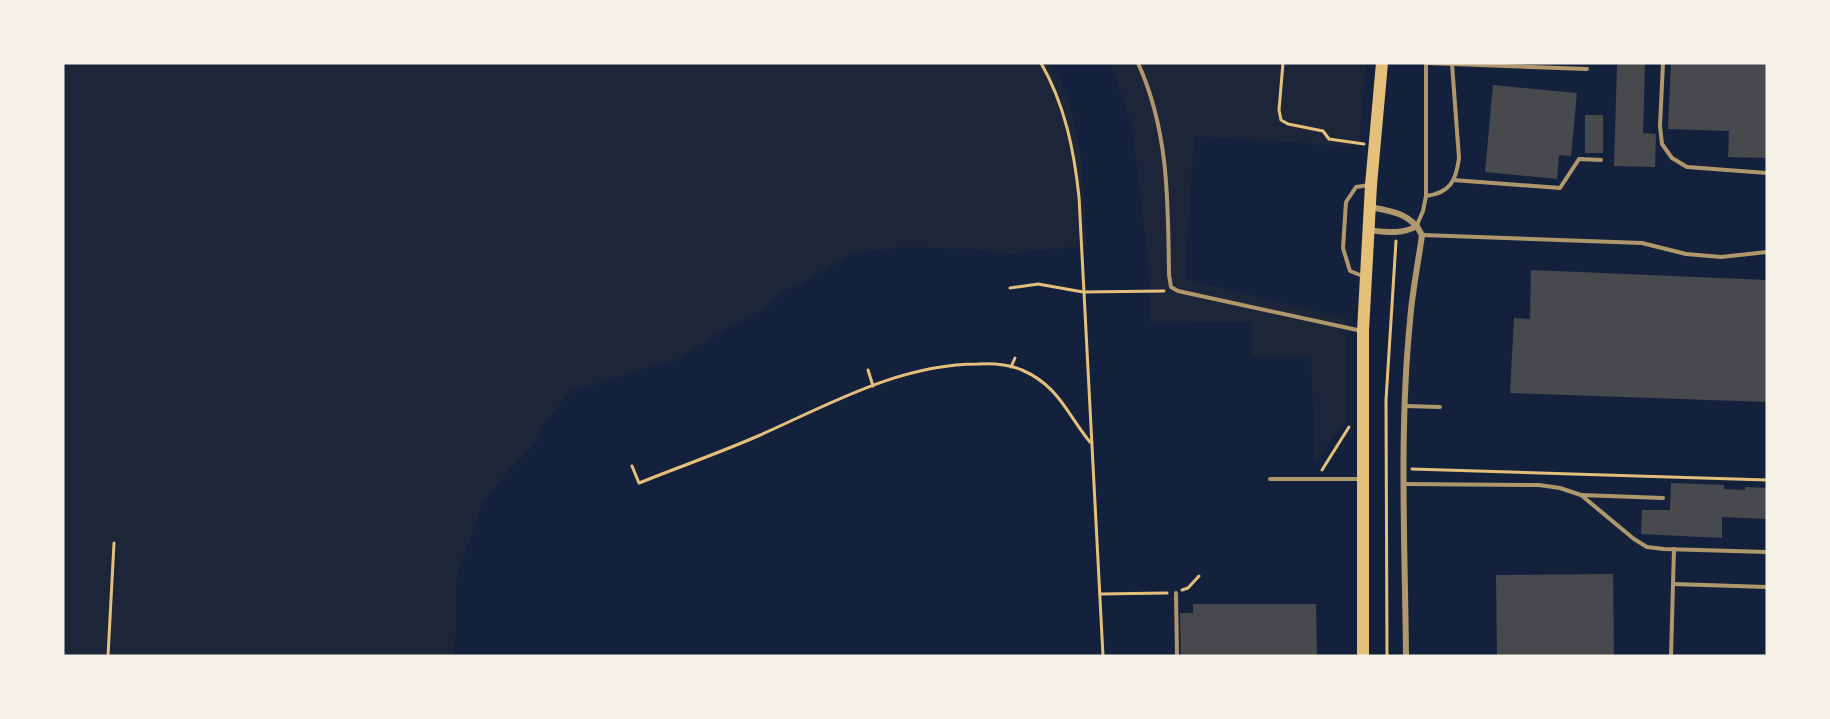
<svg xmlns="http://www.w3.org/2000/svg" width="1830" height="719" font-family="'Work Sans',sans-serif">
<rect width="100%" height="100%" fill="#14213d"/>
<g fill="#1d2539">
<path d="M63 63H1050C1084 111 1083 189 1087 246L1029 251 1004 255 973 249 905 247 852 253 803 283 783 291 765 308 728 328 677 359 571 391 546 421 535 444 504 476 483 502 456 578V628L454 656H63Z"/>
<polygon points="1111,63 1366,63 1359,147 1194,136 1185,279 1347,319 1346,421 1315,462 1311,356 1252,357 1252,322 1151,323 1148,261 1132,126"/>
</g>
<g fill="#48494c">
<polygon points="1617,63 1645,63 1643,133 1656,134 1655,167 1614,166"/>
<polygon points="1671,63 1767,63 1767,158 1728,157 1729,131 1668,129"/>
<polygon points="1493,85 1577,93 1571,156 1559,155 1557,179 1485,172"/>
<rect x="1585" y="115" width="18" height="38"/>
<polygon points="1531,270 1767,280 1767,402 1510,393 1514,318 1530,319"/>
<polygon points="1671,483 1724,485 1724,489 1745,490 1745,487 1767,488 1767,519 1722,517 1722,538 1641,534 1642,510 1670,510"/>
<polygon points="1613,574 1614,656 1497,656 1496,575"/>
<polygon points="1193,604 1316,604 1317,656 1181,656 1180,613 1193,613"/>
</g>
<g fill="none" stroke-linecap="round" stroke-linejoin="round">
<g stroke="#e5c07b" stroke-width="3">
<path d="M1041 63C1065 105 1074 150 1079 197L1103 656"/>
<polyline points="1283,63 1279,110 1281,120 1288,124 1323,131 1329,139 1364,144"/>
<polyline points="1010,288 1038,284 1083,292 1164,291"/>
<polyline points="1011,367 1015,358"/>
<polyline points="868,370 873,386"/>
<path d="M632 466 639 483C679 467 719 453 758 436 828 405 899 364 978 364 993 363 1008 364 1022 370 1059 386 1067 414 1090 442"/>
<polyline points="1412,469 1767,480"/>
<polyline points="1322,470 1349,427"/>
<polyline points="1182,590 1188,588 1199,576"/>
<polyline points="1100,594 1167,593"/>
<polyline points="108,656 114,543"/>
<polyline points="1387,656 1386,400 1396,241"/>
</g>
<g stroke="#b1986c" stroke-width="4">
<path d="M1138 63C1169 131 1168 202 1169 275L1171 287 1178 291 1362 331"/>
<polyline points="1426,63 1587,69"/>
<polyline points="1663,63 1660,126 1662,144 1672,158 1687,167 1767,173"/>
<polyline points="1453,180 1560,188 1579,159 1601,160"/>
<path d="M1426 196C1450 193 1456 181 1459 158L1452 64"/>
<polyline points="1417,225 1423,211 1426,196 1426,63"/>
<polyline points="1422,235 1642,243 1686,254 1721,257 1767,252"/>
<polyline points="1365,277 1350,271 1343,248 1346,202 1356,187 1370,185"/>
<polyline points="1405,406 1440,407"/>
<polyline points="1270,479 1362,479"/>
<polyline points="1404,484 1539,485 1560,488 1581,495 1634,539 1647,547 1664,549 1767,552"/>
<polyline points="1581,495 1663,498"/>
<polyline points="1673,584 1767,587"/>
<polyline points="1176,593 1177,656"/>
<polyline points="1671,656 1674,549"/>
</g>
<g stroke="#b1986c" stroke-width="6">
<path d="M1369 207C1391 211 1411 213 1422 235 1418 264 1412 293 1410 321 1399 432 1405 545 1406 656"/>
<path d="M1368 230C1386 232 1401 235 1417 226"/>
</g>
<polyline stroke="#e5c07b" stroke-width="12" points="1363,656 1363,331 1371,185 1382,63"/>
</g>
<rect width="1830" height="719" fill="none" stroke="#f6f1e7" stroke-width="129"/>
</svg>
